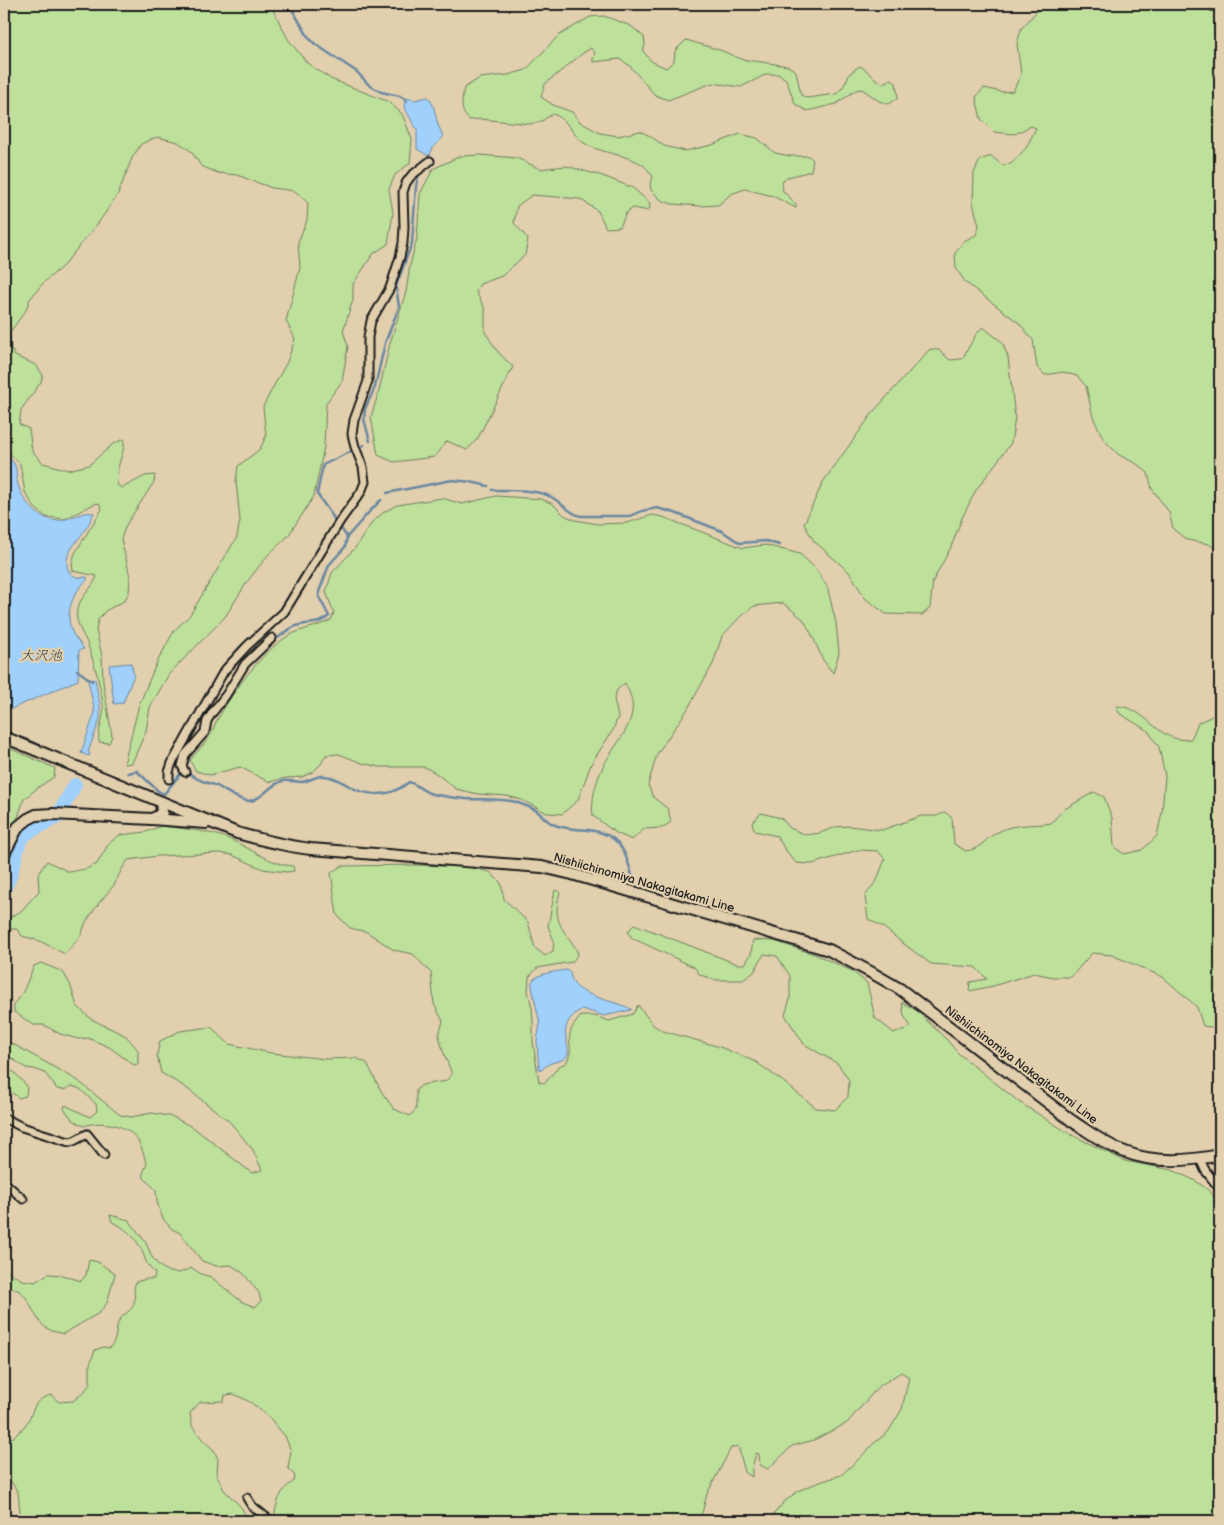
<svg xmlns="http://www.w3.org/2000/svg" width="1224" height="1525" font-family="'Balsamiq Sans','Klee One',sans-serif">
<rect width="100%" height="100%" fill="#e1cfad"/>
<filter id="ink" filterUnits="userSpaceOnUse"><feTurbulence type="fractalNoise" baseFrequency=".02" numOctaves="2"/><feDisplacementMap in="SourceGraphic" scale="10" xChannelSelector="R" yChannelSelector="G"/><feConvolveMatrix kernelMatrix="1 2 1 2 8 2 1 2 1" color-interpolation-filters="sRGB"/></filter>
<g filter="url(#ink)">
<g fill="#bde09b" stroke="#6c7e5c">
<path d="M4 4H270L288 39 307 63 331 79 389 102 402 114 412 139 410 163 395 175 389 189 393 213 388 244 373 254 353 284V300L343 331 348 346 342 381 326 403 324 447 314 496 288 536 268 555 247 582 225 617 169 674 150 707 146 731 132 763 124 764 139 705 156 664 174 631 190 615 237 537 240 520 236 482 238 466 260 449 266 436 263 407 271 391 287 362 295 339 286 321 300 268 298 242 307 220 308 203 295 191 272 188 237 175 218 173 201 166 191 151 178 142 157 137 141 144 132 158 118 194 99 222 63 266 44 282 30 299 26 310 10 332V347L15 356 36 365 43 375 41 382 21 410 19 424 29 429 32 451 43 463 68 470 89 465 113 444 124 439V447L118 468 117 485 122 488 145 476 155 475 154 482 126 525 121 539 130 576 129 593 124 601 105 611 98 620 96 630 102 656 103 682 112 736 109 743 99 742C97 729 105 718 103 704 100 685 95 666 89 648 85 635 74 624 77 609 81 596 93 588 97 576L73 571 72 563 75 553 102 509 99 503 94 504 65 519 46 517 34 507 25 492 20 464 4 447Z"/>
<polygon points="1043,4 1220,4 1220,552 1209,544 1187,540 1173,529 1169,512 1152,489 1148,473 1137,464 1119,455 1104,440 1093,417 1086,386 1077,376 1063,372 1045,375 1037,367 1033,340 1019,323 965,282 956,268 955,253 964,241 976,235 979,226 973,203 974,173 980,160 991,156 1002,165 1011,164 1026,148 1036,128 1031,126 1015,134 994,132 981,119 976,97 984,88 1002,92 1013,91 1021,74 1017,44 1021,29"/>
<path d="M604 16 631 26 644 37 645 45 643 51 651 61 666 68 674 61 675 51 686 40 720 50 741 59 788 66 796 71 801 95 807 98 836 94 843 87 850 73 860 66C869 71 873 79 883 83L891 79 896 83 898 98 889 104 879 101 862 89 856 90 836 104 807 111 795 104 786 79 778 74H767L741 87 712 83 668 100 655 95 630 66 620 59 593 62V58L595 53 591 48 583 53 545 84 541 97 553 105 572 112 580 122 600 133 618 136 640 131 652 137 664 146 685 151 712 145 740 134 757 138 775 153 790 156H809L813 160 811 171 788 177 782 182 783 191 796 204V208L773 196 745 189 731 194 718 205 702 206 672 204 661 200 651 190 650 184 653 177C651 174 647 168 643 165 627 154 602 154 584 143 572 135 567 117 552 114L542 121 530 124 480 119 470 120C459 113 462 99 464 88L480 78 508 75 526 70 558 36 590 17Z"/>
<polygon points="480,155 517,158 540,169 566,166 603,176 633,188 650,203 649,211 633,208 626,213 620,227 606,228 598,211 580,199 532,195 517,206 514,223 528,239 525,255 502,276 480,284 476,292 485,309 485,332 498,352 513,367 478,438 467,450 447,441 435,457 394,462 378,455 371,417 379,391 390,343 406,292 410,265 417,238 420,194 433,169 460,156"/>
<polygon points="983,327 1002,342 1008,357 1015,418 1011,443 976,490 962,518 951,547 933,581 930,608 922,615 886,614 865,598 850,573 814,541 804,524 823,482 874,411 930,349 939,350 950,360 962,359 977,333"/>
<path d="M496 496 541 499 553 504 564 515 575 520 598 524 627 523 652 515 663 517 743 548 765 545 800 554 815 568 827 586 836 623 839 653 833 673 823 660 812 635 803 619 783 603 754 606 742 615 722 636 713 664 687 710 657 754 648 785 653 797 668 809 671 822 662 828 644 829 632 840 616 833 593 816C591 801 595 785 601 771 610 749 636 727 632 701 631 695 627 688 625 683L617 690 614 699 618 717 613 730 591 764 578 800 562 814 547 813 522 800 507 796 478 794 456 789 437 774 425 767H380L362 763 339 754 326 755 321 764 313 772 302 777 286 778 269 782 240 767 210 775 196 771 190 761C195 752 204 746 209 737 213 732 214 726 217 720 233 692 256 659 282 640 296 629 316 628 331 620L334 613 326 592 332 573 355 548 373 521 384 512 397 505 442 498 462 504Z"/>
<path d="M1116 706C1120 706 1124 707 1128 708 1152 717 1162 744 1191 739L1198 723 1220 712V1026L1217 1028 1203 1026 1197 1007 1163 977 1112 955 1092 953 1071 977H1053L1034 973 993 986 969 991 970 982 987 979 975 967 931 964 900 941 883 927 868 919 865 896 877 880 885 859 878 851 858 850 812 864 796 863 784 848 777 836 755 831 752 823 761 813 781 818 790 828 806 835 820 833 836 827 849 826 882 830 921 816H937L945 812 952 818 954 844 966 851C982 849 986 837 1000 831 1015 823 1035 826 1051 823L1063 810 1094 792 1104 797 1112 818 1114 847 1124 854 1142 850 1157 836 1162 812 1165 776 1159 747 1148 731 1119 713Z"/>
<polygon points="4,746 55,768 54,777 40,786 24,799 18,817 4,843"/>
<path d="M161 826C184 829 207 830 229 839 249 847 271 865 293 866L294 871 286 872 263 869 232 855 220 853 158 856 128 860 122 869 114 885 99 903 86 922 80 937 65 954 40 941 22 936 17 929H11L4 938V919L6 920 21 911 39 891 38 874 47 861 69 872 86 869 97 864 109 843 120 835 146 832Z"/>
<path d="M416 865 468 867 490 872 501 883 504 899 528 922 535 948 545 956 553 951 554 941 548 926 555 890 560 892C555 911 556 922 568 937 572 943 576 947 578 954L572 962 537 968 529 977 528 991 532 1008 533 1022V1042L539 1082 545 1083 559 1066 566 1063C574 1049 568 1047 570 1034 571 1027 577 1021 581 1016H595L609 1021 633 1014 638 1005 653 1025 663 1031 720 1047 756 1062 781 1080 816 1108 835 1110 848 1097 849 1080 838 1064 804 1044 785 1015 790 999V976L777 956 764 954 754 972 743 980H716L700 975 694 967 632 938 628 932 634 924 737 964H745L751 954 753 940 774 941 817 955 852 971 867 983 875 1018 894 1033 911 1027 904 1016 902 1002 917 1011 946 1039 959 1054 1019 1102 1070 1134 1125 1161 1172 1170 1194 1180 1210 1191 1220 1205V1521H768L784 1502 798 1491 817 1483 841 1475 858 1460 873 1444 888 1432 902 1409 909 1377 901 1372 878 1387 847 1423 814 1440 792 1446 768 1469 760 1465 759 1454 756 1453 752 1468V1477L745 1472 738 1446 731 1448 707 1494 700 1521H271L274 1519C276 1503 280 1490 294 1481L295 1476 288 1468 291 1451 285 1436 268 1416 250 1402 234 1394 225 1395 224 1401 200 1402 190 1413 192 1426 203 1440 214 1450 218 1459 217 1475 224 1490 241 1507 247 1517 254 1521H13L20 1512 18 1492 4 1471V1417L6 1438H12C17 1434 23 1429 26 1424 36 1409 31 1401 51 1395L59 1402 73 1401 83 1393 90 1384V1364L95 1350 103 1347 110 1348C119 1336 114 1331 119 1321 123 1313 132 1312 134 1303 136 1295 132 1291 136 1282L146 1279H154L155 1273C148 1267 146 1262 143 1253 137 1238 126 1228 112 1222L110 1215 129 1220 146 1243 152 1257 158 1265 169 1272 179 1273 192 1268 201 1274 211 1277 242 1302 255 1307 261 1301 259 1293 243 1273 231 1265 216 1266 202 1261 180 1233 172 1229 163 1219 157 1202 156 1190 144 1178 143 1173 147 1164C144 1156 141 1144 136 1138 126 1124 100 1120 84 1126L73 1120 64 1109 65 1105 90 1117 97 1111 96 1104 80 1089 72 1086 64 1090 57 1089 45 1073 34 1069 26 1068 4 1053V1039L77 1080 120 1115 131 1117 152 1113 173 1117 194 1128 252 1173 262 1170 253 1150 229 1121 185 1087 161 1073 157 1055 160 1041 180 1031 211 1027 229 1044 271 1053 326 1059 356 1058 367 1063 381 1091 394 1109 410 1116 416 1109V1090L422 1085 446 1081 452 1074 443 1051 439 1035 443 1021 434 1004 431 973 413 954 394 950 367 932 350 928 337 915 331 873 341 866Z"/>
<polygon points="41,963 63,972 70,984 77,1006 91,1019 126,1036 138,1050 138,1064 134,1065 109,1047 88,1038 78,1039 60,1034 44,1025 34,1025 14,1012 14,1004 23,992 34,966"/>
<polygon points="4,1068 14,1072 27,1086 26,1096 19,1098 4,1087"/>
<path d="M89 1260 98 1262 115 1274 107 1303 99 1313 63 1334C59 1332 52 1332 48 1329 29 1318 32 1285 4 1288V1272L6 1270 22 1280 35 1282 48 1274 62 1275 81 1281 86 1275Z"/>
</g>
<g fill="#a0d0fc" stroke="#6b88a2">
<path d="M401 97 415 100 428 97C435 105 435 115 438 125 440 130 442 132 443 137L433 148 429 156 417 149V130L404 107 405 100Z"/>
<path d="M4 454C6 456 11 459 13 462 17 467 16 475 17 481 21 498 34 516 52 520 67 523 81 510 94 513 92 517 90 522 87 527 80 539 60 556 69 571 73 578 80 578 87 577V580C73 592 64 613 72 632 75 638 80 643 84 649L79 650 78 680 4 712Z"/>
<polygon points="131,663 134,675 123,703 114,704 109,665"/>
<polygon points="95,679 100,705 100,719 88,752 90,753 89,756 81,753 94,715 94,708 88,680"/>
<path d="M565 970 569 971C571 975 571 979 573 982 579 996 619 1002 631 1009V1010L604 1016 582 1009C551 1027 575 1048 566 1057 560 1064 550 1059 542 1070L539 1069 537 1041 540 1024 532 987C532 984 531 982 534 979 541 973 556 972 565 970Z"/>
</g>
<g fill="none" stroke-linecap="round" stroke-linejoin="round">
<g stroke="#6b88a2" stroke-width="2.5">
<polyline points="289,4 309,38 315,44 357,72 369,85 381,92 400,96 407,101"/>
<polyline points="370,441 364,419 365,409 375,387 385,343 399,307 396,286 412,243 416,186 419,173"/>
<path d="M492 490C509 490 537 489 551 497 563 503 568 513 581 516H630L642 511 657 508 675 513 722 531 740 543 766 541 779 545"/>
<polyline points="387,493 452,480 471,482 488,486"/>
<polyline points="347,537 317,494 323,465 364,445"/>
<path d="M273 641C280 637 287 630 294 627 305 621 318 627 329 616L319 597V592L329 565 345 547 347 537 370 511 381 500"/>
<polyline points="77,670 92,681"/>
<polyline points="244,672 251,662"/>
<path d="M187 770C194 780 206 782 217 786 226 791 237 800 248 801 260 801 269 786 280 782 286 779 295 782 302 782 309 781 314 777 321 776 331 775 341 781 349 786 362 794 382 797 396 790 401 788 405 785 409 782 418 785 422 791 432 794 443 796 455 798 466 799 482 800 500 798 516 802 523 805 531 807 537 811 543 816 547 822 555 825 565 829 577 829 588 830 618 833 625 849 632 875"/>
<polyline points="128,773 137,771 158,791 164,794 186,767 190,755 207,734"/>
</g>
<polyline stroke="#a0d0fc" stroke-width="14" points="4,889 10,877 20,840 27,833 57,817 75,785"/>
<g stroke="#1c1c1c" stroke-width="11">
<g id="street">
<polyline points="1209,4 1212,6 1220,6"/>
<polyline points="185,772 182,766 185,755 205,732 207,721 212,713 226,695 245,664 272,638"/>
<polyline points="169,779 169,772 172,763 224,671 247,646 284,612 340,521 361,492 365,482 363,467 355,447 352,434 354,420 368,381 368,337 371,321 390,288 400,257 403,243 404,227 403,192 406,183 411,176 430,161"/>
<polyline points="4,1118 22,1127 69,1142 74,1141 87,1134 104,1155"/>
<polyline points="1200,1159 1205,1170 1220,1189"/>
<polyline points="4,1182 23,1199"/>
<polyline points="247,1498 252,1506 271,1521"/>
</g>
</g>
<g stroke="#1c1c1c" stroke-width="14">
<g id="secondary">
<path d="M4 737 237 833C262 840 285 846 311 849L542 867 572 874 829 950 874 974 900 989 1072 1121C1089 1132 1106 1145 1125 1152 1156 1164 1189 1161 1220 1155"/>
<polyline points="152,819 206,823"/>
<polyline points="4,854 18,827 28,819 36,815 53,814 152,819 158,816 162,812 161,802"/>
</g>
</g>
<use href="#street" stroke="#e1cfad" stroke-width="7"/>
<use href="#secondary" stroke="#e1cfad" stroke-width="10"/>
</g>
</g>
<g text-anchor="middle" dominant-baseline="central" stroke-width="4.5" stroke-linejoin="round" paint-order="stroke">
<g font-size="12" fill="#1c1c1c" stroke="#e1cfad">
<text transform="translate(644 883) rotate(16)">Nishiichinomiya Nakagitakami Line</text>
<text transform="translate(1021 1065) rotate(37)">Nishiichinomiya Nakagitakami Line</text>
</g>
<g font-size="14" font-style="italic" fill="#364049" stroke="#e1cfad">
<text x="41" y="655">大沢池</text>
</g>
</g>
<rect width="1224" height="1525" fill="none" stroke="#e1cfad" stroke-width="20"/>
<rect x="10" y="10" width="1204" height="1505" fill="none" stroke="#1c1c1c" stroke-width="2" filter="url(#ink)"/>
</svg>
